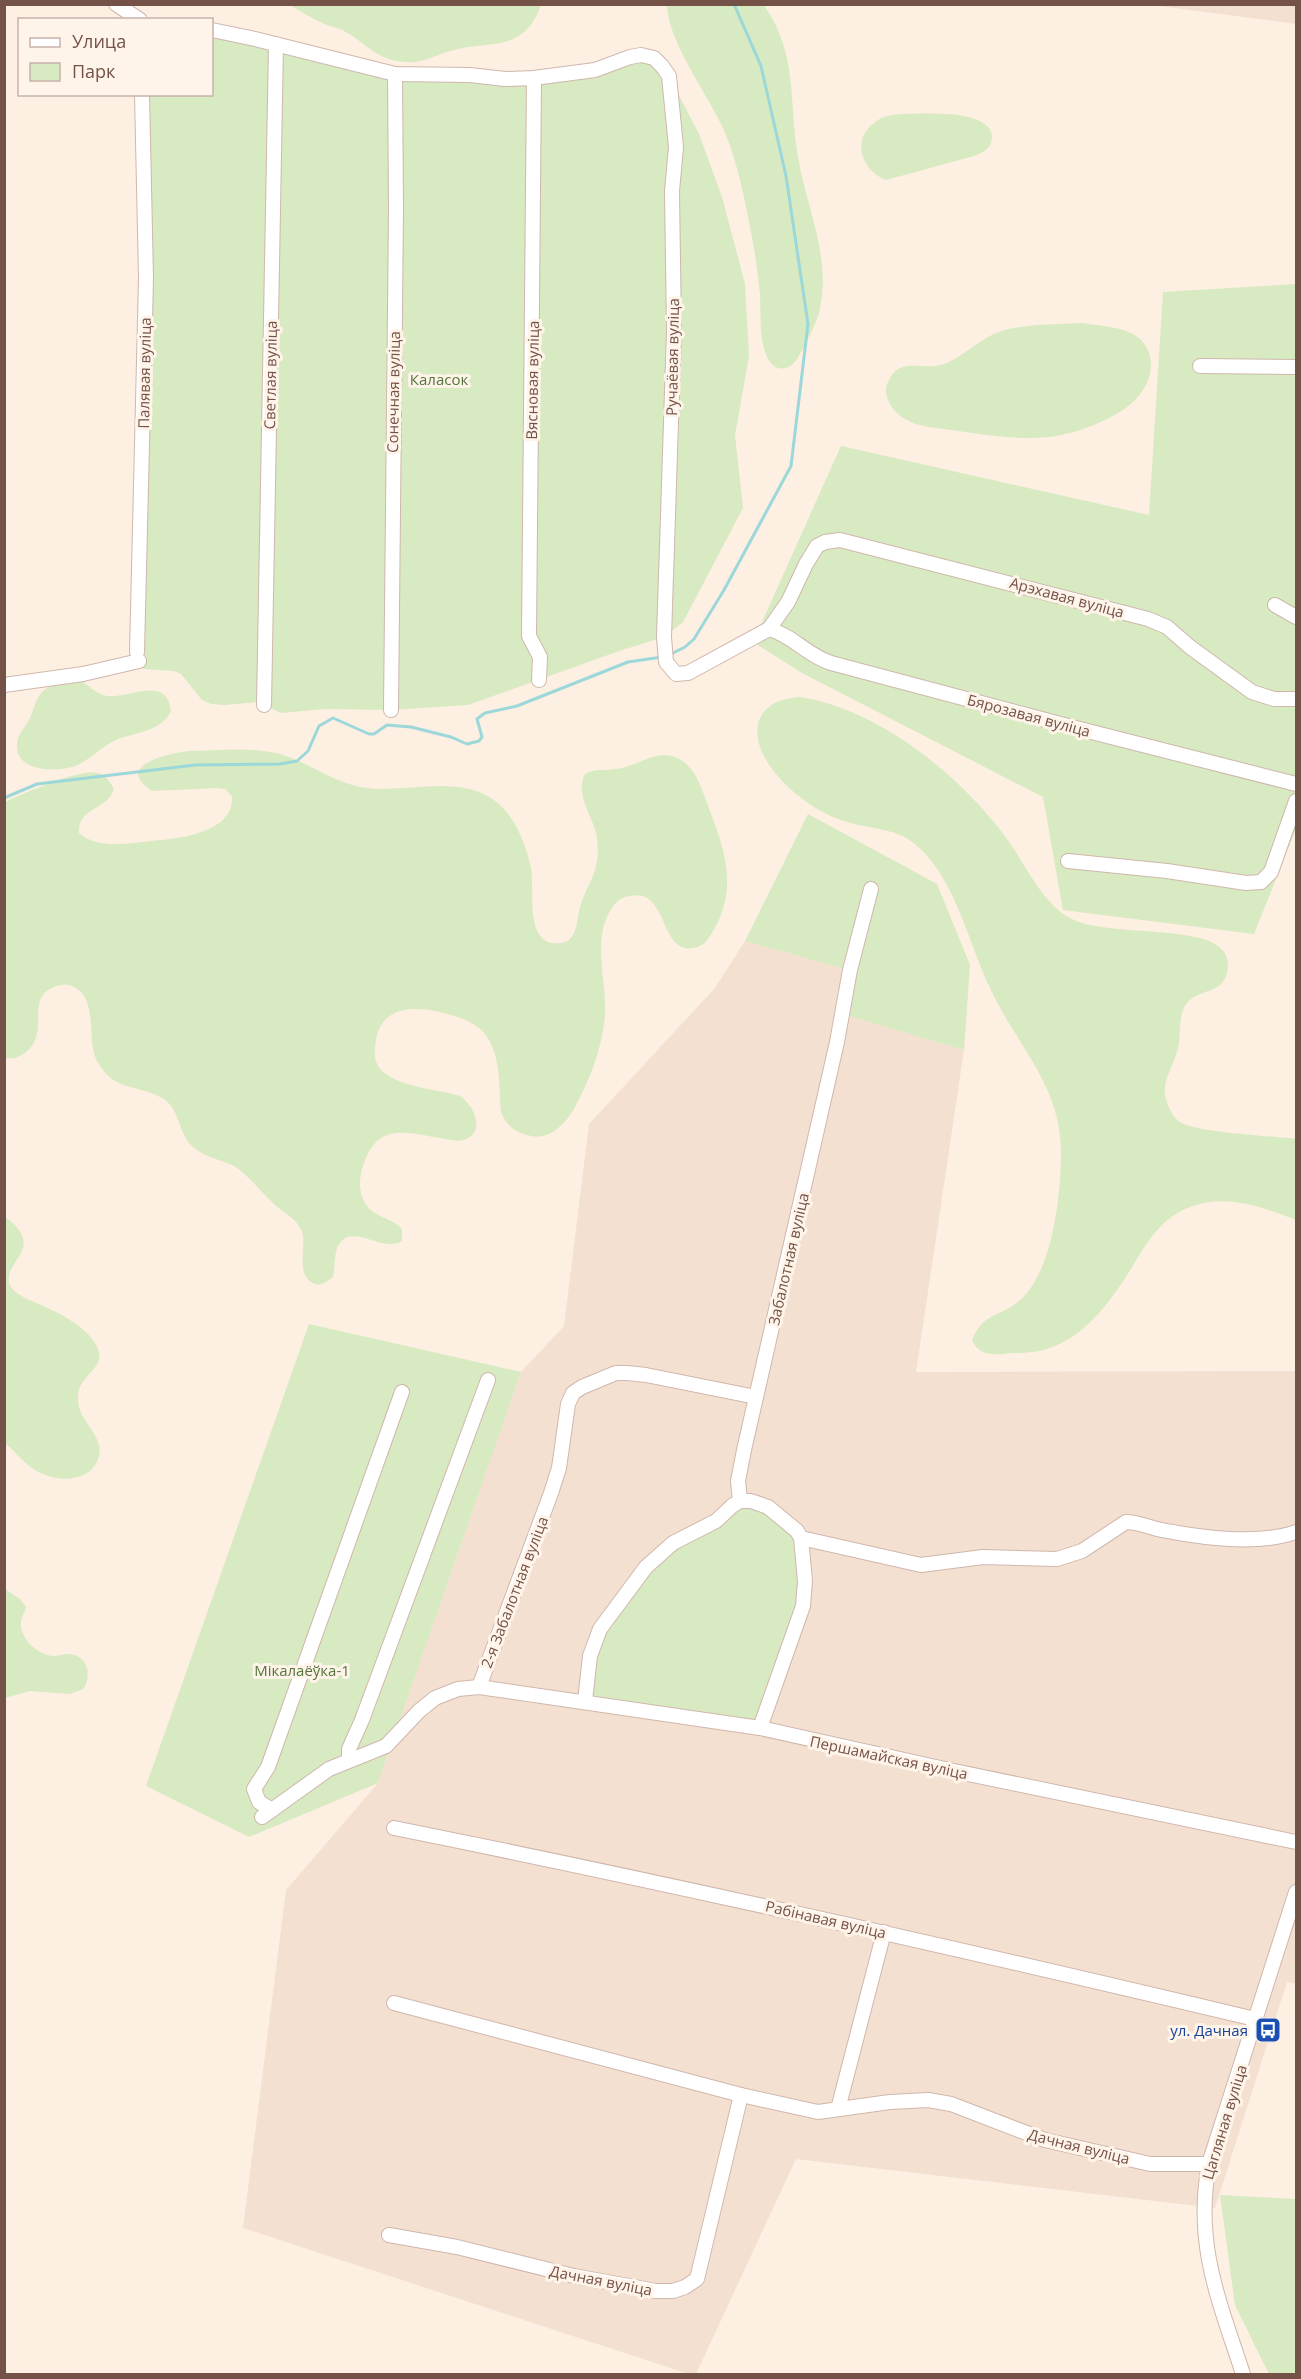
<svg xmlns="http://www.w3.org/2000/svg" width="1301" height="2379" font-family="'Open Sans',sans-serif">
<rect width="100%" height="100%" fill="#fdefe2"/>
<g fill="#f4e0d0">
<polygon points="1152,5 1296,5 1296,24"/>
<polygon points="745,941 855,972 849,1016 964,1050 916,1372 1296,1371 1296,1984 1287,1982 1215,2208 796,2159 696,2374 689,2374 243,2228 286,1890 378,1783 521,1372 564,1326 589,1124 715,988"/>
</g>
<g fill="#d7eac1">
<path d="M667 4 764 5C799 57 788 99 798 157 806 206 831 256 820 308 818 321 810 333 805 345 800 353 795 367 785 368 777 370 770 364 767 357 759 339 761 314 760 295 758 273 755 253 751 232 745 200 738 165 726 135 711 98 667 42 667 4Z"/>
<path d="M289 5H541C523 55 488 39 450 51 424 59 418 67 389 59 372 54 361 40 346 32 339 28 332 27 325 24 312 19 301 11 289 5Z"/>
<polygon points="212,30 348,64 505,79 641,55 669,76 699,134 722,197 745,284 749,356 735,435 743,508 683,622 664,637 619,651 468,705 391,710 326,709 281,713 258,702 224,705 211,704 202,700 181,674 174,671 144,669 139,661 137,652 137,340 141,95 212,94"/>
<path d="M901 114C921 114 991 108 992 137 992 148 984 152 974 156L886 180C862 171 851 140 874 123 882 116 891 115 901 114Z"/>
<polygon points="1296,284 1296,829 1254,934 1063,910 1043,797 802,673 753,642 841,446 1149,515 1163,292"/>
<path d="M1082 323C1099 326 1124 326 1139 338 1147 345 1151 355 1151 366 1149 403 1108 421 1077 431 1036 444 994 436 952 430 927 427 896 425 887 397 885 392 886 385 889 380 899 357 922 370 941 365 961 359 977 341 996 333 1023 323 1053 325 1082 323Z"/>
<path d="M78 679C88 684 95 694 107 696 129 699 167 674 171 711 161 732 135 732 116 740 100 747 89 762 72 767 55 772 15 772 17 744 17 735 25 728 29 720 34 710 35 699 43 691 52 683 66 682 78 679Z"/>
<path d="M799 697C878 708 961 776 1007 839 1026 865 1042 904 1072 919 1105 937 1207 924 1224 952 1228 958 1229 966 1227 973 1221 995 1199 988 1186 1004 1177 1017 1182 1038 1177 1052 1173 1066 1163 1080 1165 1095 1167 1105 1172 1117 1180 1122 1197 1133 1273 1136 1296 1139V1220C1263 1207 1227 1193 1190 1207 1163 1217 1148 1240 1134 1264 1112 1300 1083 1342 1039 1351 1030 1353 1021 1353 1012 1353 995 1355 981 1357 972 1341 981 1314 999 1317 1018 1302 1053 1274 1061 1194 1061 1152 1061 1085 1016 1045 990 988 968 942 955 877 915 844 897 829 873 829 851 823 822 816 791 794 773 770 747 737 752 700 799 697Z"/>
<path d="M188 751C218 751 254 746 283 755 312 764 335 784 367 788 408 793 460 774 495 801 515 815 526 845 531 868 535 888 525 936 551 943 558 944 567 943 571 938 578 930 577 917 580 907 589 879 601 872 597 838 594 816 574 796 585 774 596 768 604 771 616 769 639 767 657 746 681 760 696 769 702 789 708 806 726 852 740 893 708 939 705 944 699 947 693 948 659 954 669 888 630 896 622 897 616 901 612 908 591 938 607 981 605 1015 602 1049 590 1079 574 1109 565 1124 550 1140 531 1136 516 1133 507 1127 501 1112 499 1089 501 1057 487 1037 477 1022 461 1018 444 1013 410 1004 375 1007 375 1051 374 1060 378 1069 386 1074 403 1087 439 1090 460 1096 474 1105 487 1133 463 1140 456 1142 447 1139 440 1138 405 1132 378 1123 364 1163 359 1176 358 1191 365 1203 374 1218 391 1217 402 1229V1241C383 1254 349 1219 337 1248 334 1257 335 1267 333 1277 326 1282 321 1287 313 1283 295 1274 307 1247 302 1232 299 1223 291 1217 284 1212 265 1199 252 1177 234 1166 220 1159 200 1156 190 1144 178 1130 179 1107 162 1098 136 1083 115 1093 97 1061 85 1039 101 993 68 985 63 984 59 985 54 987 24 999 51 1032 26 1052 19 1058 13 1059 5 1058V802C23 794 78 769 97 773 105 774 110 782 114 789 107 811 77 807 79 833 98 850 128 843 151 841 177 839 235 833 232 796L225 789 217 788 152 791C113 765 168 754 188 751Z"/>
<polygon points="808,814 937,884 970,965 964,1050 849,1016 855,972 745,941"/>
<path d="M5 1217C49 1249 0 1261 10 1286 17 1296 30 1300 41 1305 59 1313 81 1324 93 1340 113 1368 79 1372 78 1396 77 1419 94 1426 99 1445 101 1454 98 1463 91 1470 73 1485 45 1479 28 1465 19 1458 14 1450 5 1443Z"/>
<polygon points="309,1324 521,1372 378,1783 249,1837 146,1786"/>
<polygon points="745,1507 760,1509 781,1520 797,1541 800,1595 758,1722 589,1696 601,1640 618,1609 665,1554 732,1512"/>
<path d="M5 1589 20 1599 26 1607C25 1612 22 1616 21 1621 19 1638 37 1655 54 1656 59 1656 63 1654 68 1654 87 1654 93 1676 83 1689L70 1694 30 1691 5 1698Z"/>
<polygon points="1220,2195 1296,2199 1296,2374 1269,2374 1235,2305"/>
</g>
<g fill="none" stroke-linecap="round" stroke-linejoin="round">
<g stroke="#9cd7d9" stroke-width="3">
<polyline points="669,655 685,647 694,639 724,590 791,466 808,324 786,176 761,66 734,4"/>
<polyline points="4,798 37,784 195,765 280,764 297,761 308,751 319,726 333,718 369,734 374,734 387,725 411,727 451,737 467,744 479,741 482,737 477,719 485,713 517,706 628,662 662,657"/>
</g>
<g stroke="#d0b7ac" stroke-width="16">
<g id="minor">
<polyline points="116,4 140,20"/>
<polyline points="212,30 255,39 395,74 470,75 505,79 534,78 595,70 630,57 641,55 654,58 662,66 669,76 676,147 672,191 674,331 664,637 666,662 676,674 688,673 769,629 788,602 806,564 817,546 825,542 840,540 1148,619 1167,627 1190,647 1252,692 1274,699 1296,699"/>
<polyline points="534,78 529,636 540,657 539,680"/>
<polyline points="1200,366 1296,367"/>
<polyline points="1275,605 1296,617"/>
<path d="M769 629C792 635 808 656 831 663L1068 726 1296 784"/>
<polyline points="137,652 146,278 142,94"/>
<polyline points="4,685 83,674 139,661"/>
<polyline points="264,705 276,44"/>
<polyline points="391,710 396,209 395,74"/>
<polyline points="1068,861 1167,871 1246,883 1261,882 1271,872 1296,801"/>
<polyline points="740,1501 738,1481 744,1450 837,1042 850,970 871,889"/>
<path d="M801 1538 921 1565 983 1557 1057 1559 1082 1551 1126 1522C1139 1522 1150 1528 1162 1530 1202 1538 1259 1545 1296 1532"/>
<polyline points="479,1687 551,1493 559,1468 568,1404 573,1393 582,1387 616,1373 627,1373 646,1375 756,1397"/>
<polyline points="585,1701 590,1656 600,1629 646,1567 673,1543 716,1521 732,1506 740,1501 751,1501 768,1507 797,1531 801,1538 805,1581 803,1606 760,1728"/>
<polyline points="349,1759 349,1749 362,1720 488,1380"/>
<polyline points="272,1810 259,1802 254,1789 268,1767 402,1392"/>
<polyline points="262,1817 329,1769 386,1746 419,1711 435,1698 458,1689 479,1687 760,1728 954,1771 1296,1842"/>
<path d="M394 1828C683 1886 969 1951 1255 2019"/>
<polyline points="394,2003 741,2095 818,2112 890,2102 928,2100 951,2104 1045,2140 1150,2164 1209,2164"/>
<polyline points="838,2109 884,1932"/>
<polyline points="389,2235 457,2247 574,2276 656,2291 673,2291 685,2287 697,2279 741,2095"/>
<path d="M1243 2374C1219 2300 1194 2244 1209 2164L1296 1892"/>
</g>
</g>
<use href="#minor" stroke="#fff" stroke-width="14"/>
</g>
<defs>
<g id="bus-square" transform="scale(1.35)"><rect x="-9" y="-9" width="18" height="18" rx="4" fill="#1a4fb4" stroke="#fff4e9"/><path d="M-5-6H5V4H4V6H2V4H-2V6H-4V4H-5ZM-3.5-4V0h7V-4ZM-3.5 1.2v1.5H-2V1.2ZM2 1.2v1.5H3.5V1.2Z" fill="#fff"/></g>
</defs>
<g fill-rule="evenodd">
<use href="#bus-square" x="1268" y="2030"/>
</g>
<g text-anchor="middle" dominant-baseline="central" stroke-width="6" stroke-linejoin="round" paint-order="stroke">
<g font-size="15" fill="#755248" stroke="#fff4e9">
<text transform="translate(672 357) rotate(-89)">Ручаёвая вуліца</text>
<text transform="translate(144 373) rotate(-89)">Палявая вуліца</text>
<text transform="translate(270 375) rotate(-89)">Светлая вуліца</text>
<text transform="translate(532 380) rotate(-89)">Вясновая вуліца</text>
<text transform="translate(393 392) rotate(-89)">Сонечная вуліца</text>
<text transform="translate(1067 597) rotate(15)">Арэхавая вуліца</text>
<text transform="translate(1029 715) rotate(15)">Бярозавая вуліца</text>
<text transform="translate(788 1259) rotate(-77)">Забалотная вуліца</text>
<text transform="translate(514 1592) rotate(-69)">2-я Забалотная вуліца</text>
<text transform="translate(889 1757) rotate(12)">Першамайская вуліца</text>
<text transform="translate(826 1919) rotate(13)">Рабінавая вуліца</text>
<text transform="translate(1224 2122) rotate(-73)">Цагляная вуліца</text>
<text transform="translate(1079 2146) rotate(14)">Дачная вуліца</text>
<text transform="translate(601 2280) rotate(11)">Дачная вуліца</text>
</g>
<g font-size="15" fill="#55753d" stroke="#fff4e9">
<text x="439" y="379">Каласок</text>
<text x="302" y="1670">Мікалаёўка-1</text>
</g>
<g font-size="15" fill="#164399" stroke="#fff4e9" text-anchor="end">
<text x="1248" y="2030">ул. Дачная</text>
</g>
</g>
<rect width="1301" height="2379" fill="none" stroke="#755248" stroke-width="12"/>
<rect x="18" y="18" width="195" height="78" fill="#fff4e9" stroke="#c8b3a9" stroke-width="1.5"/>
<rect x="30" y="38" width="30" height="9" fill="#ffffff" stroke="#c8b3a9" stroke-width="1.5"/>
<text x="72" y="48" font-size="18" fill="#755248">Улица</text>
<rect x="30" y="63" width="30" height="18" fill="#d7eac1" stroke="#c8b3a9" stroke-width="1.5"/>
<text x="72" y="78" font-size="18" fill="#755248">Парк</text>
</svg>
